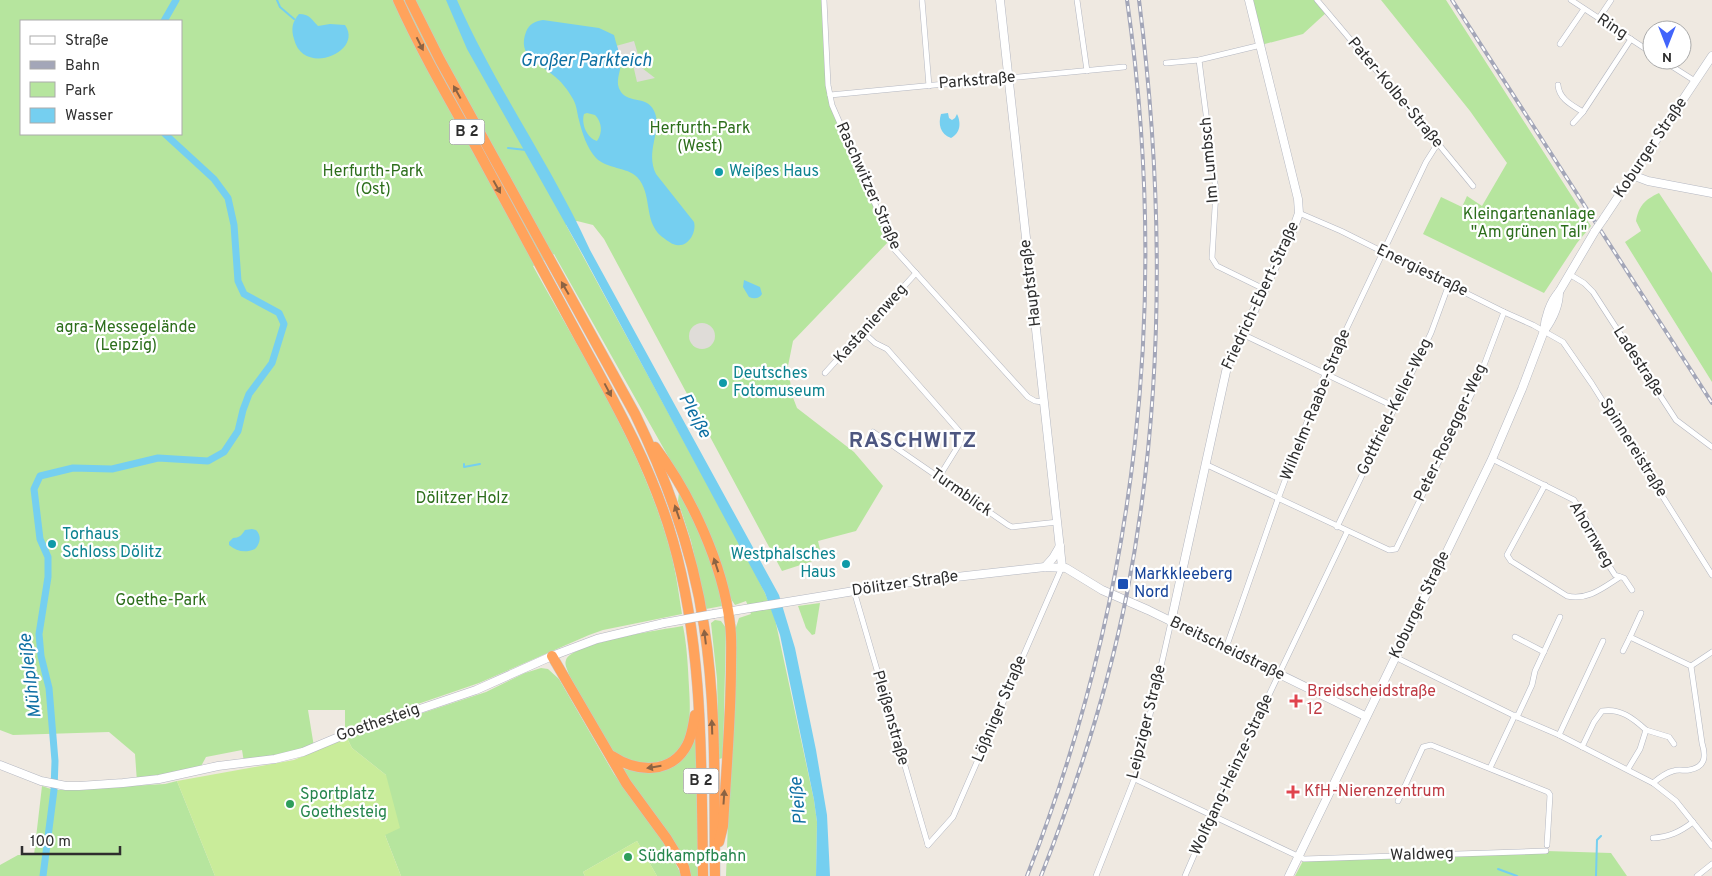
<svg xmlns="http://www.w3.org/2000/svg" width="1712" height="876" font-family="Overpass,sans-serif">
<rect width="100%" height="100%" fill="#efe9e1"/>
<g fill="#b6e59e" fill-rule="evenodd">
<path d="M0 0H824L830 95 889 241 793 341 788 366 792 395 797 408 854 452 883 486 856 531 818 541 822 558 782 571 604 239 593 225 577 221 566 225 748 559 765 593 775 619 814 800 817 822 816 876H726L735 630 739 618 751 614 746 601 735 605 731 599 673 465 554 254 533 266C581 353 639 444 667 539 675 564 678 589 682 614L603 630 589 635 479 683 345 729V710H308L314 747 244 762 242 750 206 757 199 770 137 782 135 754 109 732 13 735 0 730ZM21 21H181V134H21Z"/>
<polygon points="1249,0 1317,0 1327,12 1303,34 1261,45"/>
<polygon points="1381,0 1446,0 1591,226 1577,243 1544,293 1423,234 1441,197 1462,207 1467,196 1482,206 1507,163 1470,111"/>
<path d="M1659 193 1712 273V382L1625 242 1641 231 1636 221C1639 206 1644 200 1659 193Z"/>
<path d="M679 492C698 529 715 565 722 606L706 609 691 541 678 501Z"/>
<polygon points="820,603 815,634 812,635 806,628 798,606"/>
<polygon points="715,620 721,621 726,628 723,758 719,759 717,679 711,623"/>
<path d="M683 626C687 646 688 667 689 687 691 721 693 761 648 763 640 764 618 758 612 752 607 745 603 736 599 728 589 710 579 693 569 675 568 670 564 665 566 660 572 643 664 629 683 626Z"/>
<polygon points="541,668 548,669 559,679 614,774 666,845 682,876 657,876 637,841 583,872 585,876 401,876 385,835 386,775 352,748 347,738 486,692 525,673"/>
<path d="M694 740 696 741 698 876H690L642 798 621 768C662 779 666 765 694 740Z"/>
<polygon points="177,781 215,876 0,876 0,865 18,855 34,855 42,786 54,790 64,790 165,784"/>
<polygon points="1546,851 1611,853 1627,876 1295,876 1304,859"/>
</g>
<g fill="#c9ec9a">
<polygon points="347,738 352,748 386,775 400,828 385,835 401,876 215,876 177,781 294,760"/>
<polygon points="637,841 657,876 585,876 583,872"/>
</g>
<g fill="#dfdcd8">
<polygon points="634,41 642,68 655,78 637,82 631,56 620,59 616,46"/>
<circle cx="702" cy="336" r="13"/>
</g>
<g fill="#75cff0" fill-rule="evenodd">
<path d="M446 0H457C495 87 551 164 590 250L779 595 795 648 816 750 827 815 830 876H816L817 822 814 800 780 635 765 593 583 255 467 49Z"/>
<path d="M299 14C310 14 311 19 318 26L330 24 345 25C364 52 303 77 294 39 291 29 292 22 299 14Z"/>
<path d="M543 20 599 28 614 35C616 44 620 53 621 62 621 72 614 82 621 92 629 104 649 95 655 113 662 131 645 151 656 174L694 222C697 233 687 250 673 244 670 243 664 238 661 236 643 220 653 194 637 177 627 167 607 169 596 158 587 148 582 133 579 120 577 113 577 106 573 99 568 90 561 81 553 75 538 62 517 56 526 32 529 24 535 21 543 20ZM587 113 595 115C602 122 603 133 597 141 587 138 581 124 584 114Z"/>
<path d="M948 113 949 118 952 120 955 118 957 114C961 122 961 133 951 138 940 134 938 124 941 114Z"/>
<path d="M744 280 760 287 762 294C759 299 754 299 749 297L743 287Z"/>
<path d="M252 529 256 530C262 536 260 544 255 549 246 553 237 552 229 545V542L233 538C239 538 242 535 245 530Z"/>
</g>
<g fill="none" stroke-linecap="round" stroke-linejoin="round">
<g stroke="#75cff0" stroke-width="2">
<polyline points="277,0 280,7 294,19"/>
<polyline points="508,148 526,150"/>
<polyline points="464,464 464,467 480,464"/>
<polyline points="1498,869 1517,876"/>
<polyline points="1596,876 1597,840 1601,836"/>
</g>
<g stroke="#75cff0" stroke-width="7">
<polyline points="164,21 176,0"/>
<polyline points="43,876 54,790 55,761 49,688 41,656 39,634 48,577 48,557 40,539 34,489 40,476 73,468 112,469 158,458 208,461 224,452 238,431 243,410 249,394 272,363 284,324 279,313 244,294 238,281 234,225 228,198 214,179 165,134"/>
</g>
<g stroke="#b4b7c1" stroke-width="6">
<g id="street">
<polyline points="824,0 828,85 832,105 895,250 1028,397 1035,401 1043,402"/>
<polyline points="922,0 929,86"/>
<polyline points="1077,0 1087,71"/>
<polyline points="1317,0 1431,135 1473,186"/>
<polyline points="1571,0 1652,53"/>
<polyline points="1599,18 1611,0"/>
<polyline points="1560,44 1584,9"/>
<polyline points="1199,60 1216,191 1212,258 1217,266 1264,289"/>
<polyline points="1662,60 1695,81"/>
<polyline points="1166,63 1199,60 1261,45"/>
<path d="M1558 85C1559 99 1572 105 1583 112"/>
<polyline points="830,95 1124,67"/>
<polyline points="1573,123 1583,112 1631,39"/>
<polyline points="1299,213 1341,231 1504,312 1533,325 1563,342 1592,384 1712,575"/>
<polyline points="1569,274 1584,283 1593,292 1676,420 1712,447"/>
<polyline points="864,333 875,343 887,349 959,431 961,437 960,443 939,477"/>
<polyline points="1242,334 1395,407"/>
<polyline points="825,373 916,273"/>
<polyline points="873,432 1008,525 1012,527 1058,522"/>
<polyline points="1492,459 1574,500 1594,533 1593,541 1615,575 1624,578 1632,590"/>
<polyline points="1205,464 1389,550 1396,549 1478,381 1504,312"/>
<path d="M1545 485 1507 555 1511 561 1567 596C1588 601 1604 587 1620 577"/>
<polyline points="1337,527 1431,333 1449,284"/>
<polyline points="854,591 928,845"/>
<polyline points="1515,637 1544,652"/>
<polyline points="1630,637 1641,613"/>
<polyline points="1226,648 1278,499 1325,374 1426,162 1438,143"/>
<path d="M1623 651 1630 637 1691 666 1702 743C1706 756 1706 767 1689 770 1684 771 1679 769 1673 771 1665 773 1659 778 1653 783"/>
<polyline points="1395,657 1517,717 1559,735 1653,783 1676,801 1712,846"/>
<polyline points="1691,666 1712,652"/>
<polyline points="1517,717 1532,685 1535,671 1560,617"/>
<polyline points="1646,730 1669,737 1674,744"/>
<polyline points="1559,735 1603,641"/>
<path d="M1582 747 1594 722 1602 711C1620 708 1633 718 1646 730L1640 749 1628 769"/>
<polyline points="1490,768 1515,715"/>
<polyline points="1135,779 1304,859 1546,851"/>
<polyline points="1398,801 1423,747 1431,745 1548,792 1550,795 1547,845"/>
<path d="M1653 838C1669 837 1680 832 1693 822"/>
<polyline points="928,845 953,817 1062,567"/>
<polyline points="1096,876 1137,772 1171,622"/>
<polyline points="1185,876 1211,816 1347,532"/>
<polyline points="1697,876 1712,864"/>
</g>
</g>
<g stroke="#b4b7c1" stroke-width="9">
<g id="secondary">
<polyline points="1000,0 1062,567"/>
<polyline points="1632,175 1648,181 1712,193"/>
<polyline points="1604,218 1712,56"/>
<path d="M1544 331C1552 320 1559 306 1559 292"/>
<polyline points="1045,567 1053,558 1060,546"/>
<polyline points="714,614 903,583 1045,567 1066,568 1102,590 1148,610 1365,716"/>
<polyline points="1171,622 1227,367 1294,227 1299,213 1298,199 1249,0"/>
<polyline points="0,765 41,781 66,786 79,786 123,783 159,779 218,766 275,759 303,752 346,734 476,690 552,656 597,639 664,623"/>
<path d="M1289 876 1492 459 1522 389 1544 331C1545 318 1550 302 1559 292L1595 231"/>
</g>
</g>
<g stroke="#c9c9c9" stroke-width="11">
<g id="highway">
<path d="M398 0C421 51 449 99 476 147 511 211 545 275 580 339 616 404 653 470 673 541 704 650 701 764 703 876"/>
<path d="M410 0 440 60 635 414C668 482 693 551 704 626 717 708 714 793 715 876"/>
<path d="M655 447C691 495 723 564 730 624 732 638 731 652 731 666 731 719 726 773 723 826L719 842"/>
<polyline points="552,656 626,783 667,839 684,867 686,876"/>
<path d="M612 756C636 772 671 775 687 745 692 736 693 725 695 715"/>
</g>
</g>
<use href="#street" stroke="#fff" stroke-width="5"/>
<use href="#secondary" stroke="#fff" stroke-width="8"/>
<use href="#highway" stroke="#ffa35c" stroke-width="10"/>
<g stroke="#a3a6b8" stroke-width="4">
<g id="rail">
<polyline points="1452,0 1712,403"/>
<path d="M1027 876C1138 594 1170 299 1127 0"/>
<path d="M1041 876C1077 785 1108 689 1127 593 1165 398 1164 197 1139 0"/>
</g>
</g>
<use href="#rail" stroke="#fff" stroke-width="2" stroke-dasharray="5.5" stroke-linecap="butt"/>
<g stroke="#b4b7c1" stroke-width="9" stroke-linecap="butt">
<g id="secondary-bridge">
<polyline points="1595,231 1604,218"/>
<polyline points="664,623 714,614"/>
</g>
</g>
<use href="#secondary-bridge" stroke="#fff" stroke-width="8"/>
</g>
<defs><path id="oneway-solid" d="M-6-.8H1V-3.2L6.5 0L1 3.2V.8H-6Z" transform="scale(1.25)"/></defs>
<g fill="#8c6343">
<use href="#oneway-solid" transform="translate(420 44) rotate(63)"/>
<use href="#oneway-solid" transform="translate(457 92) rotate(-119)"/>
<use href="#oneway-solid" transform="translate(497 187) rotate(61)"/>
<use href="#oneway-solid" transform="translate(565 288) rotate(-120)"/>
<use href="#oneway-solid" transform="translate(608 390) rotate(62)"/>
<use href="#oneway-solid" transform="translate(677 512) rotate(-109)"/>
<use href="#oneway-solid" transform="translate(716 565) rotate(-108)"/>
<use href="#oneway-solid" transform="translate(705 637) rotate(-97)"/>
<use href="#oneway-solid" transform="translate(712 727) rotate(-92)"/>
<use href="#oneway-solid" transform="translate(654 767) rotate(171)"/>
<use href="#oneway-solid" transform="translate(724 797) rotate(-86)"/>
</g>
<g fill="#0f9aa8" stroke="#fff" stroke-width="2">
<circle cx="719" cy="172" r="5"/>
<circle cx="723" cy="383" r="5"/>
<circle cx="52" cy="544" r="5"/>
<circle cx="846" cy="564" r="5"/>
</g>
<rect fill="#1a4fb4" stroke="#fff" stroke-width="2" x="1117" y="578" width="12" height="12" rx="2.5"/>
<g fill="#e0444e" stroke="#fff" stroke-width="2">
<path d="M1293.5 693.5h5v5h5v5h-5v5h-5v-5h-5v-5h5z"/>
<path d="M1290.5 784.5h5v5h5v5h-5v5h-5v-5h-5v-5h5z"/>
</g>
<g fill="#2e9e5b" stroke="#fff" stroke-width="2">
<circle cx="290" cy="804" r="5"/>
<circle cx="628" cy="857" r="5"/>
</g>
<g text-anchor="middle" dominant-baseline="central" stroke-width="4.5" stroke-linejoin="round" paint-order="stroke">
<g fill="#fff" stroke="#6d6d6d" stroke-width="1">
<rect x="449.5" y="119.5" width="35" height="25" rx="4"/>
<rect x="683.5" y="768.5" width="35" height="25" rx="4"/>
</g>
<g font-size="15" font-weight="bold" fill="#2e2e2e">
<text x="467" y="132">B 2</text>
<text x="701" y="781">B 2</text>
</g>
<g font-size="16" fill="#2e2e2e" stroke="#fff">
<text transform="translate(1612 27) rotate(33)">Ring</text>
<text transform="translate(977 81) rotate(-5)">Parkstraße</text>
<text transform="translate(1395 93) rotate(50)">Pater-Kolbe-Straße</text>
<text transform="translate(1651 148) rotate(-56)">Koburger Straße</text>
<text transform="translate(1210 160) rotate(-95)">Im Lumbsch</text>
<text transform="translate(868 186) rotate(66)">Raschwitzer Straße</text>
<text transform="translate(1422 271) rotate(26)">Energiestraße</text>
<text transform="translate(1031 283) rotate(-97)">Hauptstraße</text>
<text transform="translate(1261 296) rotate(-65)">Friedrich-Ebert-Straße</text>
<text transform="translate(871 324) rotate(-48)">Kastanienweg</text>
<text transform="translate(1638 362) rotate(57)">Ladestraße</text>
<text transform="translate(1316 405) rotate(-68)">Wilhelm-Raabe-Straße</text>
<text transform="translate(1395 407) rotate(-64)">Gottfried-Keller-Weg</text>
<text transform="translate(1451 433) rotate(-65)">Peter-Rosegger-Weg</text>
<text transform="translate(1633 448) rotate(58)">Spinnereistraße</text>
<text transform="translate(961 493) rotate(35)">Turmblick</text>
<text transform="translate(1591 535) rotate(60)">Ahornweg</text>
<text transform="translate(905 584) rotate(-8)">Dölitzer Straße</text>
<text transform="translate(1420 605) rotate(-64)">Koburger Straße</text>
<text transform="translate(1227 649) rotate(26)">Breitscheidstraße</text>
<text transform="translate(1000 709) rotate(-67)">Lößniger Straße</text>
<text transform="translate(890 718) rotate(74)">Pleißenstraße</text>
<text transform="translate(1147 722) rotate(-76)">Leipziger Straße</text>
<text transform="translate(378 723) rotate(-19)">Goethesteig</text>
<text transform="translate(1232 775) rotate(-65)">Wolfgang-Heinze-Straße</text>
<text transform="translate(1422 855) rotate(-2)">Waldweg</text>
</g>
<g font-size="16" fill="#2c6e1b" stroke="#fff">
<text x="700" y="129">Herfurth-Park<tspan x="700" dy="18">(West)</tspan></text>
<text x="373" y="172">Herfurth-Park<tspan x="373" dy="18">(Ost)</tspan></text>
<text x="1529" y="215">Kleingartenanlage<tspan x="1529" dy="18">"Am grünen Tal"</tspan></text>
<text x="126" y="328">agra-Messegelände<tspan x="126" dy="18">(Leipzig)</tspan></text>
<text x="462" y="499">Dölitzer Holz</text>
<text x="161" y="601">Goethe-Park</text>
</g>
<g font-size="16" fill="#0d838f" stroke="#fff" text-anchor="start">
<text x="729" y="172">Weißes Haus</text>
<text x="733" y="374">Deutsches<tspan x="733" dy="18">Fotomuseum</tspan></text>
<text x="62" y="535">Torhaus<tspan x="62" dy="18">Schloss Dölitz</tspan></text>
<text x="836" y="555" text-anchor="end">Westphalsches<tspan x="836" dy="18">Haus</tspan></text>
</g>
<g font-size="16" fill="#164399" stroke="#fff" text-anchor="start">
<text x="1134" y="575">Markkleeberg<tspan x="1134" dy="18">Nord</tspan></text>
</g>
<g font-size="16" fill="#be3a42" stroke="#fff" text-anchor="start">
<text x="1307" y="692">Breidscheidstraße<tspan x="1307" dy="18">12</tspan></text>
<text x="1304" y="792">KfH-Nierenzentrum</text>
</g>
<g font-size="16" fill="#27864d" stroke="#fff" text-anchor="start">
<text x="300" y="795">Sportplatz<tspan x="300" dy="18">Goethesteig</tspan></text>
<text x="638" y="857">Südkampfbahn</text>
</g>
<g font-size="18" font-style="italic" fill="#0d6fa3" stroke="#fff">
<text x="586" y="61">Großer Parkteich</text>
<text transform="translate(694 416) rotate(61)">Pleiße</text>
<text transform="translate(31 676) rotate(-97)">Mühlpleiße</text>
<text transform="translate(799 801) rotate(-96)">Pleiße</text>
</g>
<g font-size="21" font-weight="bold" letter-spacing="1" fill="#4d5680" stroke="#fff">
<text x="913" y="441">RASCHWITZ</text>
</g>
</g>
<rect x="20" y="20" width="162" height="115" fill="#ffffff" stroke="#ababab"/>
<rect x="30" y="36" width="25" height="8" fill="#ffffff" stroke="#ababab"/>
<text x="65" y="45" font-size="15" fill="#2e2e2e">Straße</text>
<rect x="30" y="61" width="25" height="8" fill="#a3a6b8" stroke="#ababab"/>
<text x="65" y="70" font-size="15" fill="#2e2e2e">Bahn</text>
<rect x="30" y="82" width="25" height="15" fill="#b6e59e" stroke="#ababab"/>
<text x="65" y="95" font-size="15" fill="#2e2e2e">Park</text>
<rect x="30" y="108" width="25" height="15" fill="#75cff0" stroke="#ababab"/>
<text x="65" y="120" font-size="15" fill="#2e2e2e">Wasser</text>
<g transform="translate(1667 45) rotate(180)"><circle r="24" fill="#ffffff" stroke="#ababab"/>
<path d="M0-4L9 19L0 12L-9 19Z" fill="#4264fb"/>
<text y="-8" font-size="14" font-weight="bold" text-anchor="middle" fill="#2e2e2e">N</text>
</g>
<path d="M22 846v8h98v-8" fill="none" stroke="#2e2e2e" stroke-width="2.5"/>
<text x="30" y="846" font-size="15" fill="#2e2e2e" stroke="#ffffff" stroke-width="4" paint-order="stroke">100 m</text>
</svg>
